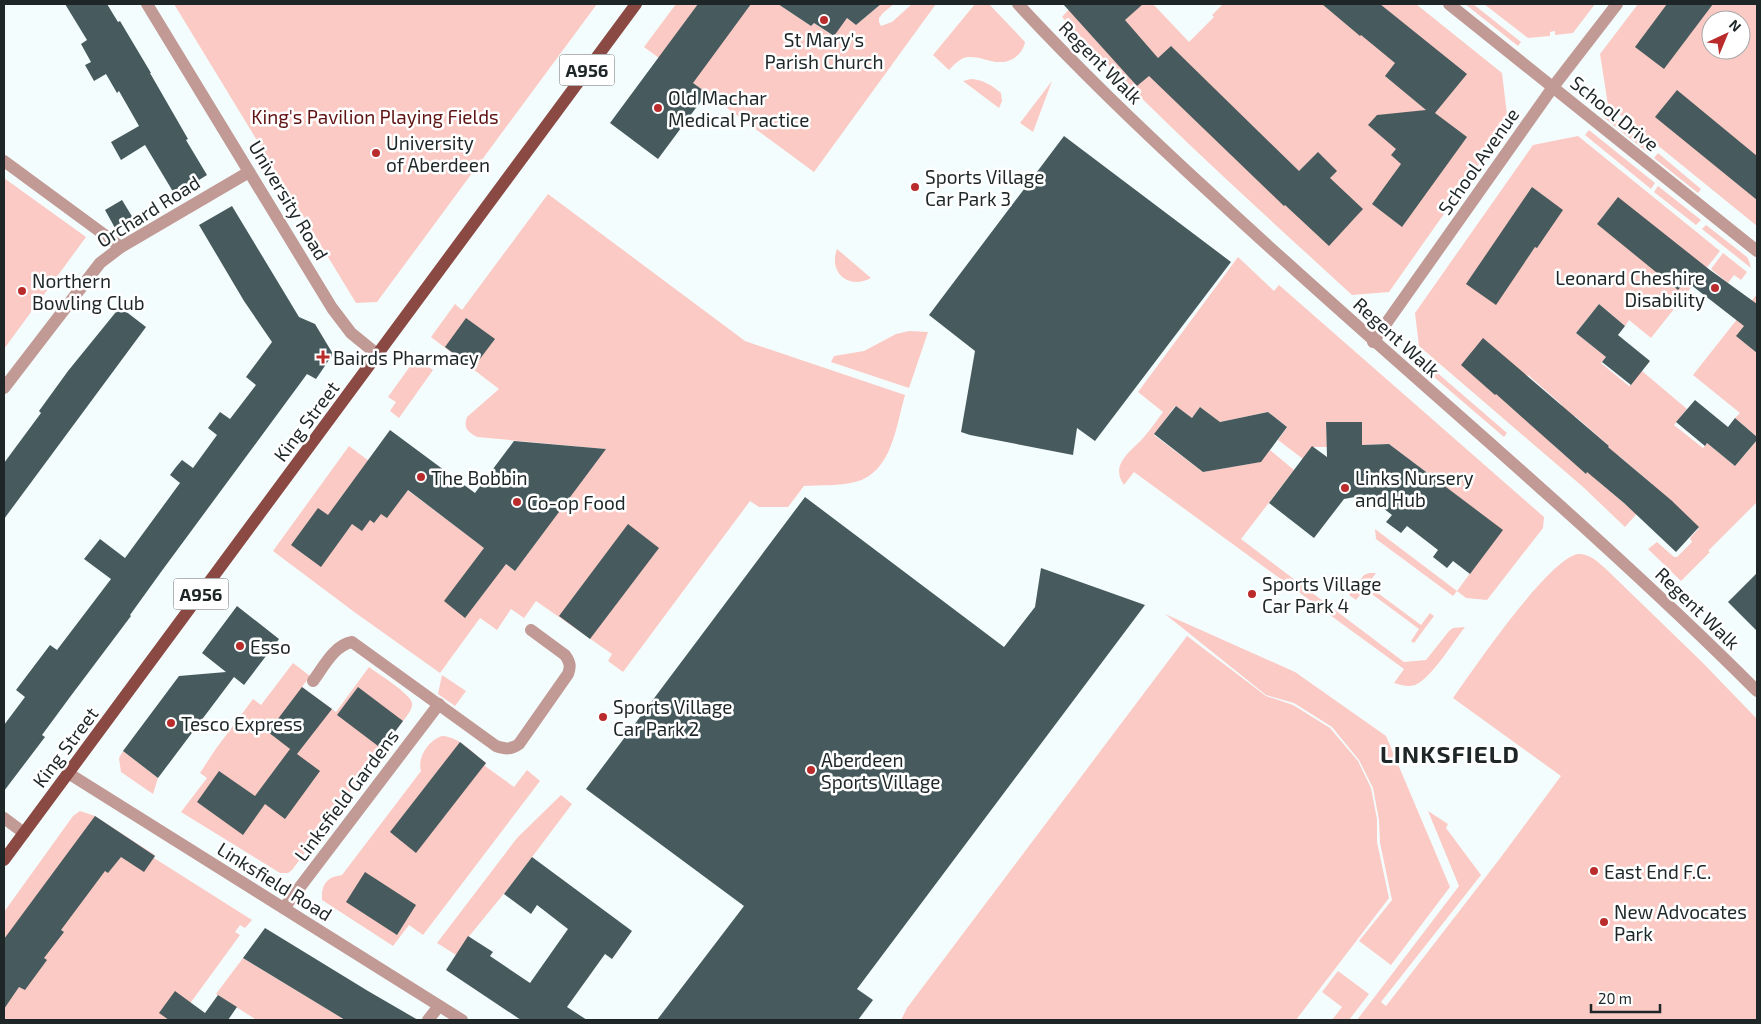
<svg xmlns="http://www.w3.org/2000/svg" width="1761" height="1024" font-family="'Exo 2',sans-serif">
<rect width="100%" height="100%" fill="#f4fdfe"/>
<g fill="#fbcac4" fill-rule="evenodd">
<polygon points="174,4 597,4 377,302 356,303"/>
<polygon points="676,4 778,4 811,26 814,23 833,36 847,18 856,25 881,4 894,4 883,13 879,18 879,22 881,26 892,22 912,4 936,4 814,172 644,47"/>
<path d="M975 4H989L1025 42C1023 54 1011 63 999 62 989 62 979 56 968 57 960 58 955 64 949 70L933 55Z"/>
<path d="M1074 4H1153L1189 42 1214 17 1212 15 1223 4H1416L1502 73 1508 123 1389 292 1352 295C1254 205 1154 115 1062 17Z"/>
<polygon points="1465,4 1473,4 1521,42 1518,46"/>
<polygon points="1484,4 1595,4 1573,33 1555,35 1555,31 1550,32 1550,36 1528,38"/>
<path d="M1638 4H1757V226L1608 105 1600 54ZM1711 20H1741V50H1711Z"/>
<path d="M971 79C984 80 991 85 1001 93L1002 101 999 108 963 81Z"/>
<polygon points="1052,81 1033,132 1020,123"/>
<polygon points="1605,111 1652,149 1648,153 1602,116"/>
<polygon points="1589,130 1655,183 1651,189 1585,135"/>
<path d="M1578 136 1720 251 1651 338 1629 320 1625 326 1599 304 1576 333 1606 357 1601 363 1629 386 1642 371 1687 409 1674 425 1703 448 1707 443 1735 466 1757 440V502L1708 551 1710 552 1681 581 1648 549 1657 542 1674 557H1677L1692 542 1690 538 1699 528 1666 496 1657 505 1650 499 1625 527 1582 486 1419 346 1415 313 1533 145ZM1528 375 1562 405 1540 431 1505 402ZM1575 416 1609 446 1586 473 1552 444ZM1619 456 1652 484 1631 509 1598 481Z"/>
<polygon points="1658,153 1701,189 1698,193 1654,158"/>
<polygon points="4,178 86,237 4,349"/>
<polygon points="1658,186 1701,220 1696,225 1654,192"/>
<path d="M548 194 745 341 905 395C896 426 892 473 855 482 839 486 820 485 804 486L788 507H759L750 501 623 672 608 661 612 654 536 601 524 618 511 609 497 630 480 618 440 673 357 614 273 551 349 446 515 571 605 449 477 437C468 432 463 428 467 417L499 389 431 337 455 304 462 310Z"/>
<polygon points="1706,225 1747,257 1749,261 1751,268 1702,229"/>
<path d="M837 249 871 278C849 290 828 273 837 249Z"/>
<polygon points="1723,253 1747,272 1741,280 1734,275 1728,283 1711,269"/>
<path d="M1238 257 1274 291 1279 285 1544 517 1543 528 1487 600 1466 598 1457 591 1453 596 1376 539 1375 529 1457 591 1502 530 1389 444 1362 445V422L1326 423 1327 447H1312L1303 459 1278 440 1287 427 1268 412 1220 422 1200 407 1192 418 1175 406 1154 435 1203 472 1260 462 1270 450 1294 470 1241 539 1404 662 1426 660 1449 631 1453 628 1465 627C1454 641 1432 677 1417 684 1410 688 1401 685 1394 683L1404 669 1134 472 1124 485C1109 464 1132 451 1144 437 1151 429 1157 420 1163 412L1138 392Z"/>
<polygon points="1757,294 1757,437 1735,418 1740,413 1693,375"/>
<polygon points="909,331 928,332 909,388 831,362 834,356 864,351 896,334"/>
<polygon points="1412,351 1507,433 1504,437 1413,359"/>
<polygon points="416,358 433,370 399,418 390,411 396,402 388,397"/>
<path d="M1578 554C1591 554 1598 562 1607 570L1702 662 1757 719V1020H1357L1459 886 1428 811 1448 824 1446 828 1481 875 1381 1002 1386 1006 1498 861 1561 776 1453 698C1473 670 1548 559 1578 554Z"/>
<polygon points="1369,573 1376,573 1367,585 1421,625 1430,613 1434,616 1414,643 1411,641 1419,629 1365,589 1356,600 1349,595 1364,575"/>
<polygon points="1165,614 1295,672 1386,736 1450,887 1391,965 1359,941 1392,900 1380,843 1379,820 1373,788 1359,760 1332,727 1294,703 1266,695"/>
<polygon points="1187,636 1266,696 1293,705 1330,728 1358,761 1371,788 1377,819 1377,842 1389,898 1296,1020 901,1020 907,1008"/>
<path d="M293 663 310 676 302 687 336 712 369 667C378 674 410 693 412 703 413 709 407 716 403 721L292 870 288 873H280L181 812 207 778 200 773 215 750 253 699 261 705Z"/>
<polygon points="442,675 466,691 455,706 438,694"/>
<path d="M442 736C460 737 473 753 486 763L485 766 514 787 527 770 540 781 423 935 409 925 393 946 322 900C321 885 326 877 342 875L421 771C417 757 429 740 442 736Z"/>
<polygon points="123,751 158,778 153,794 121,772 119,758"/>
<polygon points="561,795 572,804 511,885 466,940 456,955 437,943 517,838"/>
<polygon points="80,811 95,816 155,855 154,858 252,920 245,928 240,925 235,932 240,935 178,1020 4,1020 4,912 73,816"/>
<polygon points="243,958 345,1020 258,1020 255,1019 216,994"/>
<polygon points="1338,971 1369,994 1349,1020 1332,1020 1342,1007 1322,992"/>
</g>
<g fill="#475b5e">
<polygon points="65,4 107,4 118,22 120,21 151,73 150,73 188,139 186,140 207,175 175,195 145,145 121,160 111,142 139,126 119,91 117,93 106,74 94,81 85,65 91,62 81,44 87,40"/>
<polygon points="698,4 751,4 693,83 707,93 658,159 610,123"/>
<polygon points="778,4 881,4 856,25 847,18 834,36 814,23 811,26"/>
<polygon points="1063,4 1143,4 1125,20 1158,58 1171,46 1299,171 1318,152 1337,171 1330,178 1363,209 1329,246 1285,205 1284,206 1149,76 1137,86"/>
<polygon points="1322,4 1380,4 1467,74 1435,113 1467,137 1402,227 1372,204 1401,164 1391,155 1396,149 1368,125 1377,115 1426,110 1385,76 1395,63 1361,35 1360,36"/>
<polygon points="1667,4 1713,4 1664,69 1635,47"/>
<polygon points="1677,90 1757,156 1757,200 1655,117"/>
<polygon points="1064,136 1231,262 1095,441 1077,428 1073,455 970,435 961,432 975,351 929,315"/>
<polygon points="1532,187 1563,210 1537,248 1535,247 1496,305 1466,284"/>
<polygon points="1618,197 1710,270 1757,304 1757,353 1736,336 1744,326 1686,281 1678,290 1597,224"/>
<polygon points="122,200 133,218 115,228 105,210"/>
<polygon points="232,206 299,317 315,324 333,354 316,379 307,374 161,572 130,615 131,616 70,697 42,735 45,737 4,791 4,725 25,697 16,690 50,645 57,650 111,579 84,559 100,539 125,558 180,483 170,475 176,467 182,460 193,468 217,435 208,428 220,412 230,419 256,385 246,377 272,342 244,301 199,225"/>
<polygon points="1599,304 1625,326 1618,335 1650,361 1631,385 1602,362 1606,357 1576,333"/>
<polygon points="120,307 146,327 4,519 4,463 41,413 39,411 68,371"/>
<polygon points="466,318 495,339 473,368 445,347"/>
<polygon points="1483,338 1609,446 1608,447 1671,500 1699,527 1676,552 1624,503 1587,472 1586,474 1496,394 1495,395 1461,365"/>
<polygon points="1695,400 1728,427 1735,418 1757,437 1757,440 1735,466 1707,443 1705,446 1676,422"/>
<polygon points="1176,406 1192,418 1200,407 1220,422 1268,412 1287,427 1261,462 1203,472 1154,434"/>
<polygon points="1326,422 1362,422 1362,445 1389,444 1503,530 1470,574 1453,561 1447,568 1433,557 1438,550 1407,526 1401,533 1386,522 1392,515 1366,495 1344,499 1314,538 1269,503 1312,446 1327,457"/>
<polygon points="390,430 475,493 514,441 606,449 515,571 506,564 465,618 444,601 484,548 408,490 387,518 381,514 374,523 370,520 362,531 352,524 321,567 291,545 318,508 328,515"/>
<polygon points="805,497 1004,647 1035,607 1041,568 1145,605 857,989 873,1000 858,1020 657,1020 744,906 586,789"/>
<polygon points="628,524 659,548 590,639 559,616"/>
<polygon points="1757,573 1757,631 1728,602"/>
<polygon points="237,606 279,639 244,685 234,677 158,778 123,751 179,676 226,672 202,653"/>
<polygon points="302,687 332,709 297,754 320,771 285,819 265,804 243,835 197,802 219,771 255,796 290,749 294,752 268,732"/>
<polygon points="358,687 403,721 382,749 337,715"/>
<polygon points="460,742 486,763 416,853 390,832"/>
<polygon points="95,816 155,856 144,872 121,857 108,873 105,871 61,930 64,932 44,958 47,960 25,990 19,987 4,1009 4,939"/>
<polygon points="532,857 632,931 612,959 605,954 567,1007 587,1020 521,1020 446,970 468,936 493,952 490,956 530,983 568,929 537,905 531,914 504,894"/>
<polygon points="365,872 416,905 397,935 346,902"/>
<polygon points="265,928 368,991 418,1020 345,1020 243,958"/>
<polygon points="175,991 205,1013 218,995 237,1007 228,1020 169,1020 159,1013"/>
</g>
<g fill="none" stroke-linecap="round" stroke-linejoin="round">
<g stroke="#c29a95" stroke-width="12">
<polyline points="147,4 332,308 351,333 378,355"/>
<path d="M1018 4C1081 72 1148 136 1217 199 1396 365 1585 519 1757 691"/>
<polyline points="1449,4 1757,251"/>
<polyline points="4,161 121,247"/>
<polyline points="1373,342 1553,87 1617,4"/>
<polyline points="4,388 100,263 121,247 249,172"/>
<path d="M313 681C323 668 334 645 352 642L496 746C505 749 511 750 519 744L568 674C571 666 570 662 565 655L531 630"/>
<polyline points="68,773 462,1020"/>
<polyline points="4,818 24,833"/>
<polyline points="284,908 439,704"/>
<polyline points="428,1020 439,1006"/>
</g>
<polyline stroke="#8b4943" stroke-width="12" points="4,860 636,4"/>
</g>
<g fill="#ba2b2b" stroke="#fff" stroke-width="2">
<circle cx="824" cy="20" r="5"/>
<circle cx="658" cy="108" r="5"/>
<circle cx="376" cy="153" r="5"/>
<circle cx="915" cy="187" r="5"/>
<circle cx="1715" cy="288" r="5"/>
<circle cx="22" cy="291" r="5"/>
<path d="M320.5 349.5h5v5h5v5h-5v5h-5v-5h-5v-5h5z"/>
<circle cx="421" cy="477" r="5"/>
<circle cx="1345" cy="488" r="5"/>
<circle cx="517" cy="502" r="5"/>
<circle cx="1252" cy="594" r="5"/>
<circle cx="240" cy="646" r="5"/>
<circle cx="603" cy="717" r="5"/>
<circle cx="171" cy="723" r="5"/>
<circle cx="811" cy="770" r="5"/>
<circle cx="1594" cy="871" r="5"/>
<circle cx="1604" cy="922" r="5"/>
</g>
<g text-anchor="middle" dominant-baseline="central" stroke-width="5" stroke-linejoin="round" paint-order="stroke">
<g fill="#fff" stroke="#626768" stroke-width="1">
<rect x="559.5" y="54.5" width="55" height="31" rx="4"/>
<rect x="173.5" y="578.5" width="55" height="31" rx="4"/>
</g>
<g font-size="18" font-weight="bold" fill="#1e2627">
<text x="587" y="70">A956</text>
<text x="201" y="594">A956</text>
</g>
<g font-size="19" fill="#1e2627" stroke="#fff" text-anchor="start">
<text x="824" y="39" text-anchor="middle">St Mary's<tspan x="824" dy="22">Parish Church</tspan></text>
<text x="668" y="97">Old Machar<tspan x="668" dy="22">Medical Practice</tspan></text>
<text x="386" y="142">University<tspan x="386" dy="22">of Aberdeen</tspan></text>
<text x="925" y="176">Sports Village<tspan x="925" dy="22">Car Park 3</tspan></text>
<text x="1705" y="277" text-anchor="end">Leonard Cheshire<tspan x="1705" dy="22">Disability</tspan></text>
<text x="32" y="280">Northern<tspan x="32" dy="22">Bowling Club</tspan></text>
<text x="333" y="357">Bairds Pharmacy</text>
<text x="431" y="477">The Bobbin</text>
<text x="1355" y="477">Links Nursery<tspan x="1355" dy="22">and Hub</tspan></text>
<text x="527" y="502">Co-op Food</text>
<text x="1262" y="583">Sports Village<tspan x="1262" dy="22">Car Park 4</tspan></text>
<text x="250" y="646">Esso</text>
<text x="613" y="706">Sports Village<tspan x="613" dy="22">Car Park 2</tspan></text>
<text x="181" y="723">Tesco Express</text>
<text x="821" y="759">Aberdeen<tspan x="821" dy="22">Sports Village</tspan></text>
<text x="1604" y="871">East End F.C.</text>
<text x="1614" y="911">New Advocates<tspan x="1614" dy="22">Park</tspan></text>
</g>
<g font-size="19" fill="#1e2627" stroke="#fff">
<text transform="translate(1101 62) rotate(45)">Regent Walk</text>
<text transform="translate(1615 113) rotate(39)">School Drive</text>
<text transform="translate(1478 161) rotate(-55)">School Avenue</text>
<text transform="translate(289 200) rotate(59)">University Road</text>
<text transform="translate(148 211) rotate(-32)">Orchard Road</text>
<text transform="translate(1397 337) rotate(42)">Regent Walk</text>
<text transform="translate(306 421) rotate(-53)">King Street</text>
<text transform="translate(1698 608) rotate(44)">Regent Walk</text>
<text transform="translate(65 747) rotate(-53)">King Street</text>
<text transform="translate(346 795) rotate(-53)">Linksfield Gardens</text>
<text transform="translate(275 881) rotate(32)">Linksfield Road</text>
</g>
<g font-size="19" fill="#601313" stroke="#fff">
<text x="375" y="116">King's Pavilion Playing Fields</text>
</g>
<g font-size="24" font-weight="bold" letter-spacing="1" fill="#1e2627" stroke="#fff">
<text x="1450" y="753">LINKSFIELD</text>
</g>
</g>
<rect width="1761" height="1024" fill="none" stroke="#1e2627" stroke-width="10"/>
<g transform="translate(1726 35) rotate(44)"><circle r="24" fill="#ffffff" stroke="#a5a8a9"/>
<path d="M0-4L9 19L0 12L-9 19Z" fill="#ba2b2b"/>
<text y="-8" font-size="14" font-weight="bold" text-anchor="middle" fill="#1e2627">N</text>
</g>
<path d="M1591 1004v8h69v-8" fill="none" stroke="#1e2627" stroke-width="2.5"/>
<text x="1598" y="1004" font-size="15" fill="#1e2627" stroke="#ffffff" stroke-width="4" paint-order="stroke">20 m</text>
</svg>
